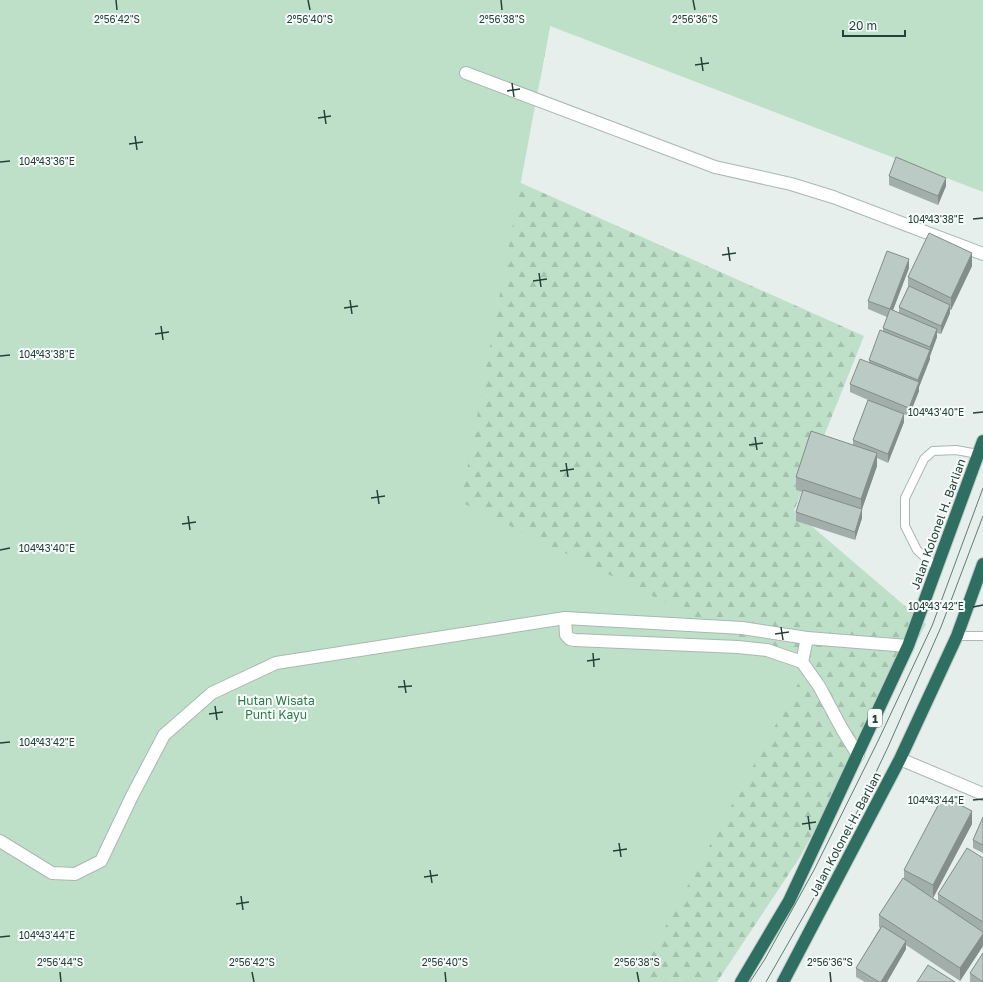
<svg xmlns="http://www.w3.org/2000/svg" width="983" height="982" font-family="'Golos Text',sans-serif">
<defs>
<pattern id="forest-firs" width="22" height="20" patternUnits="userSpaceOnUse"><rect width="22" height="20" fill="#bfe0c8"/><path d="M5 1l3.5 6h-7zM16 11l3.5 6h-7z" fill="#a4c1ad"/></pattern>
</defs>
<rect width="100%" height="100%" fill="#e6efeb"/>
<polygon fill="url(#forest-firs)" points="0,0 550,26 540,81 362,133 521,183 864,336 794,511 926,624 800,857 717,982 0,982"/>
<polygon fill="#bfe0c8" points="0,0 983,0 983,192 550,26 461,502 805,671 635,982 0,982"/>
<g fill="none" stroke-linecap="round" stroke-linejoin="round">
<g stroke="#a8b8b2" stroke-width="10">
<g id="lane">
<polyline points="937,568 917,550 905,526 905,498 924,459 933,451 956,450 978,454"/>
<polyline points="957,636 983,636"/>
</g>
</g>
<g stroke="#a8b8b2" stroke-width="14">
<g id="street">
<polyline points="466,73 715,167 791,184 833,197 983,254"/>
<polyline points="565,618 566,635 570,639 575,640 738,647 767,650 802,662"/>
<polyline points="807,638 802,662 819,686 842,729 858,755"/>
<polyline points="900,759 983,794"/>
<polyline points="0,841 52,873 75,874 101,861 132,796 164,735 212,693 276,663 565,618 742,628 807,638 908,646"/>
</g>
</g>
<g stroke="#c2cac8" stroke-width="14">
<g id="highway">
<polyline points="741,982 789,901 908,646 983,441"/>
<polyline points="783,982 900,759 957,636 983,564"/>
</g>
</g>
<use href="#lane" stroke="#fff" stroke-width="8"/>
<use href="#street" stroke="#fff" stroke-width="12"/>
<use href="#highway" stroke="#2f6f62" stroke-width="12"/>
<g stroke="#5f7d75" stroke-width="1">
<polyline points="750,982 765,959 814,870 878,741 932,626 983,488"/>
<polyline points="766,982 827,875 888,747 941,627 983,516"/>
</g>
</g>
<g fill="#a1aea9">
<polygon points="889,176 946,186 938,205 889,185"/>
<polygon points="972,266 951,310 950,310 950,313 941,334 937,333 937,337 930,356 930,359 919,387 919,391 909,416 904,414 904,422 888,463 877,458 877,466 862,509 862,518 855,540 796,521 796,512 803,492 796,490 796,477 853,445 853,440 868,400 850,392 850,384 869,362 869,360 883,331 883,328 887,317 868,309 868,301 909,268 893,310 899,313 899,307 908,287 908,277"/>
<polygon points="983,817 983,853 973,848 973,840"/>
<polygon points="972,824 933,898 927,894 938,902 938,894 983,858 983,946 960,981 906,945 906,949 887,982 865,982 856,977 856,968 880,928 879,927 879,915 904,879 904,870"/>
<polygon points="970,973 983,982 970,982"/>
</g>
<g fill="#838d89">
<polygon points="946,178 946,186 938,205 938,196"/>
<polygon points="972,253 972,266 951,310 951,298"/>
<polygon points="909,259 909,268 890,318 890,309"/>
<polygon points="950,305 950,313 941,334 941,326"/>
<polygon points="937,329 937,337 930,356 930,359 919,387 919,391 909,416 909,408 918,384 918,380 930,350 930,347"/>
<polygon points="904,414 904,422 888,463 888,454"/>
<polygon points="877,453 877,466 861,512 861,499"/>
<polygon points="862,509 862,518 855,540 855,532"/>
<polygon points="972,811 972,824 933,898 933,885"/>
<polygon points="983,934 983,946 960,981 960,968"/>
<polygon points="906,941 906,949 887,982 881,982"/>
</g>
<g fill="#bbcac4" stroke="#838d89">
<polygon points="896,157 946,178 938,196 889,176"/>
<polygon points="929,233 972,253 951,298 908,277"/>
<polygon points="887,251 909,259 890,309 868,301"/>
<polygon points="909,286 950,305 941,326 899,307"/>
<polygon points="890,309 937,329 930,347 883,328"/>
<polygon points="880,330 930,350 918,380 869,360"/>
<polygon points="860,359 919,382 909,408 850,384"/>
<polygon points="868,400 904,414 888,454 853,440"/>
<polygon points="811,431 877,453 861,499 796,477"/>
<polygon points="803,490 862,509 855,532 796,512"/>
<polygon points="943,796 972,811 933,885 904,870"/>
<polygon points="983,817 983,845 973,840"/>
<polygon points="967,848 983,858 983,922 938,894"/>
<polygon points="903,878 983,932 983,934 960,968 879,915"/>
<polygon points="882,926 906,941 881,982 879,982 856,968"/>
<polygon points="983,953 983,982 970,973"/>
<polygon points="928,965 955,982 917,982"/>
</g>
<path fill="none" stroke="#24423a" stroke-width="1.5" d="M116 0 117 10M308 0 310 10M501 0 502 10M693 0 695 10M701 57 703 71M695 65 709 63M512 83 514 97M507 91 520 89M324 110 326 124M318 118 331 116M135 136 137 150M129 144 143 142M0 162 10 161M973 219 983 218M728 247 730 261M722 255 736 253M539 273 541 287M533 281 547 279M350 300 352 314M344 308 358 306M161 326 163 340M155 334 169 332M0 356 10 355M973 413 983 412M755 437 757 450M749 445 763 443M566 463 568 477M560 471 574 469M377 490 379 504M371 498 385 496M188 516 190 530M182 524 196 522M0 550 10 548M973 607 983 605M781 627 783 640M775 634 789 632M593 653 594 667M587 661 600 659M404 680 406 693M398 687 412 686M215 706 217 720M209 714 223 712M0 743 10 742M973 800 983 799M808 816 810 830M802 824 816 822M619 843 621 857M613 851 627 849M430 870 432 883M424 877 438 875M241 896 243 910M236 904 249 902M0 937 10 936M60 972 61 982M252 972 254 982M445 972 446 982M637 972 639 982M830 972 831 982"/>
<g text-anchor="middle" dominant-baseline="central" stroke-width="4" stroke-linejoin="round" paint-order="stroke">
<rect fill="#f7fbf9" stroke="#637a73" stroke-width="1" x="868" y="709" width="14" height="18" rx="3"/>
<g font-size="11" font-weight="bold" fill="#24423a">
<text x="875" y="718">1</text>
</g>
<g font-size="12" fill="#24423a" stroke="#f7fbf9">
<text transform="translate(938 524) rotate(-70)">Jalan Kolonel H. Barlian</text>
<text transform="translate(845 834) rotate(-62)">Jalan Kolonel H. Barlian</text>
</g>
<g font-size="12" fill="#2d7a4b" stroke="#f7fbf9">
<text x="276" y="700">Hutan Wisata<tspan x="276" dy="14">Punti Kayu</tspan></text>
</g>
</g>
<g font-size="10" text-anchor="middle" fill="#24423a" stroke="#f7fbf9" stroke-width="4" stroke-linejoin="round" paint-order="stroke">
<text x="117" y="23">2°56'42"S</text>
<text x="310" y="23">2°56'40"S</text>
<text x="502" y="23">2°56'38"S</text>
<text x="695" y="23">2°56'36"S</text>
<text x="47" y="165">104°43'36"E</text>
<text x="936" y="223">104°43'38"E</text>
<text x="47" y="358">104°43'38"E</text>
<text x="936" y="416">104°43'40"E</text>
<text x="47" y="552">104°43'40"E</text>
<text x="936" y="610">104°43'42"E</text>
<text x="47" y="746">104°43'42"E</text>
<text x="936" y="804">104°43'44"E</text>
<text x="47" y="939">104°43'44"E</text>
<text x="60" y="966">2°56'44"S</text>
<text x="252" y="966">2°56'42"S</text>
<text x="445" y="966">2°56'40"S</text>
<text x="637" y="966">2°56'38"S</text>
<text x="830" y="966">2°56'36"S</text>
</g>
<path d="M843 30v6h62v-6" fill="none" stroke="#24423a" stroke-width="2"/>
<text x="849" y="30" font-size="12" fill="#24423a" stroke="#f7fbf9" stroke-width="3" paint-order="stroke">20 m</text>
</svg>
